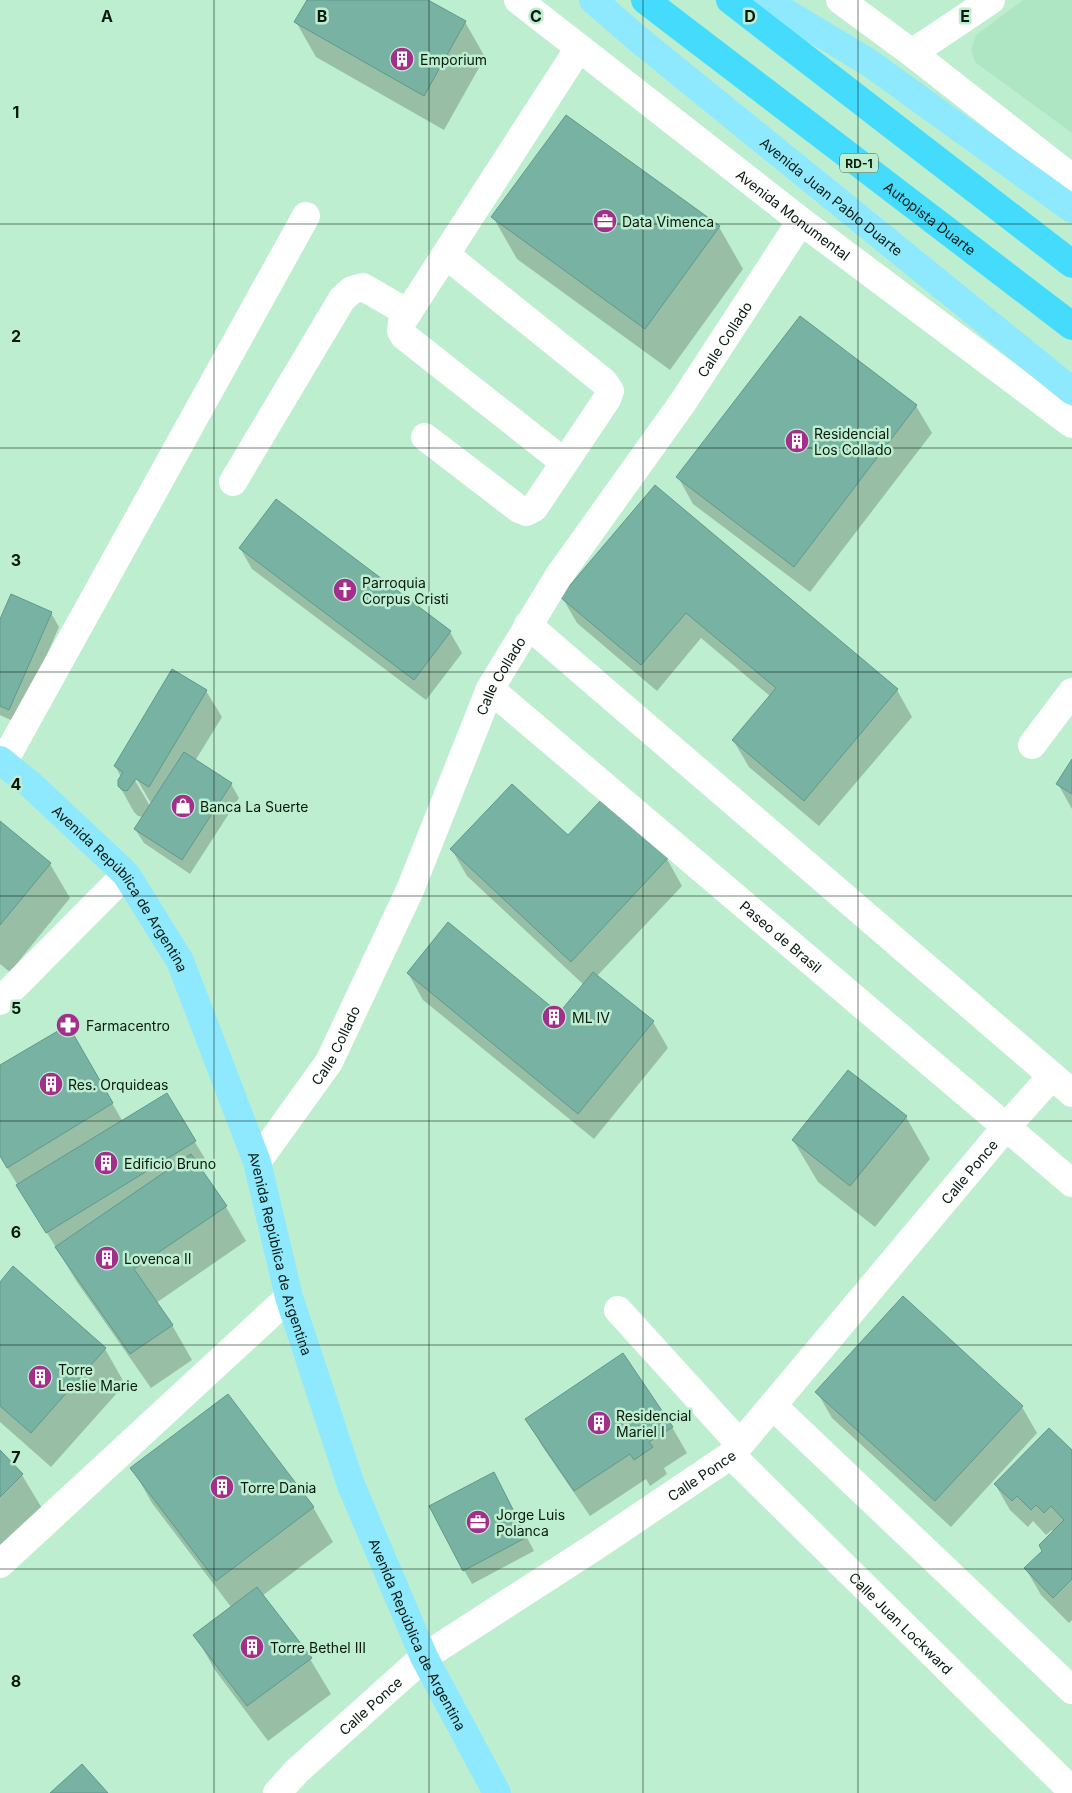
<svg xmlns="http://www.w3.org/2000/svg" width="1072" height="1793" font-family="Inter,sans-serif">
<rect width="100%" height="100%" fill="#beeed0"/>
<polygon fill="#aee5c2" points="1023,0 1072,0 1072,133 975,62 971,50 976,35"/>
<g fill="#0003" fill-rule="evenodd">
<polygon points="308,0 426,0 465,22 485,57 444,130 316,57 296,22"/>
<polygon points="493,217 719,227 743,269 670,370 517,259"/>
<polygon points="800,318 916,406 932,433 810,592 693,504 678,477"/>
<polygon points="655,487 897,690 912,717 819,826 749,767 733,740 770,696 701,638 657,691 577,623 562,597"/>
<polygon points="240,548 450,632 462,653 426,700 252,569"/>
<polygon points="51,613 59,627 17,723 0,715 0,622"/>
<path d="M206 691 222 717 195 761 231 784 239 798 190 874 144 843 135 829 143 817 138 816 134 812 119 785 121 777 115 766ZM135 776 152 805 150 806 133 777Z"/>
<polygon points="1072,761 1072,809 1058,784"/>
<polygon points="0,823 50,864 70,898 10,972 0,964"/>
<polygon points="568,837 667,859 682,886 597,976 653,1022 668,1048 594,1139 423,1000 408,973 559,1015 584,985 467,876 452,850"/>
<polygon points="68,1027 123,1122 166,1095 207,1162 199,1167 226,1207 246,1241 156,1303 172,1325 192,1360 151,1388 77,1282 0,1156 0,1067"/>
<polygon points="906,1117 930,1159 875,1227 818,1182 793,1140"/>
<polygon points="0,1284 105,1349 125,1384 51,1467 0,1422"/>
<polygon points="817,1392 1022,1407 1037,1433 951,1527 832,1418"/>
<polygon points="527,1419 672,1427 687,1453 664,1468 667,1474 650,1486 646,1479 590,1516 542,1446"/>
<polygon points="0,1451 22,1475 43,1510 0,1547"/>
<polygon points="1072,1452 1072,1620 1069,1623 1041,1595 1026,1569 1043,1551 1053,1532 1052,1530 1046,1535 1033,1521 1028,1527 1010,1510 995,1484"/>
<polygon points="132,1468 313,1507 333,1542 262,1596 310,1659 331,1694 268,1741 215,1670 195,1635 231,1607 152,1503"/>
<polygon points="501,1488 534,1551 472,1584 464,1570"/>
</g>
<g fill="#78b2a3" stroke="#60998b">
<polygon points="307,0 428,0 466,21 424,96 294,22"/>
<polygon points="566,115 720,226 645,329 491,217"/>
<polygon points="800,316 917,405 794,567 676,477"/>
<polygon points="655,485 898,689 804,801 732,740 776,688 686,613 641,665 560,597"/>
<polygon points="276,499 451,631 414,680 239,548"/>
<polygon points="11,594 52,612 9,710 0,706 0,619"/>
<polygon points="172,669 207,690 149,787 136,779 127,791 122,790 118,786 118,780 123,772 114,766"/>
<polygon points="184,752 232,783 182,860 134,829"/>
<polygon points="1072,759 1072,794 1056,784"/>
<polygon points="512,784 568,835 603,798 668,858 571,962 450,849"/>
<polygon points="0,821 51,863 0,925"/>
<polygon points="448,922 559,1013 593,972 654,1021 578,1114 407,973"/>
<polygon points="68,1025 113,1103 7,1168 0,1156 0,1065"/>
<polygon points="848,1070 907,1116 850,1186 792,1140"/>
<polygon points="167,1093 196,1141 46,1233 16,1185"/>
<polygon points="191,1154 227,1206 134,1269 173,1325 130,1354 55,1247"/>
<polygon points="13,1266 106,1348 31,1433 0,1406 0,1282"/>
<polygon points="903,1296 1023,1406 935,1501 815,1392"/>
<polygon points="623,1353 673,1427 649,1442 653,1447 634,1460 630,1454 574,1491 525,1419"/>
<polygon points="228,1394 314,1507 216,1581 130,1468"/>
<polygon points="1049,1428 1072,1450 1072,1579 1053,1598 1024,1568 1042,1551 1039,1545 1064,1520 1051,1506 1044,1513 1036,1505 1031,1510 1017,1496 1012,1501 994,1484"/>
<polygon points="0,1450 23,1474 0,1497"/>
<polygon points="494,1472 527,1537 463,1571 429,1506"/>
<polygon points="257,1587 312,1658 247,1706 193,1635"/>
<polygon points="82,1764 108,1793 50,1793"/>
</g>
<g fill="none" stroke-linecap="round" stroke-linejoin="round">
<g stroke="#fff" stroke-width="28">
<path id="s1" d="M518 0 801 221 1072 424"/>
<polyline points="840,0 912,53 1072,178"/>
<polyline points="912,53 991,0"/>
<polyline points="425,437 519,509 526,512 534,508 607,399 610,391 604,382 446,255"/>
<polyline points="564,462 404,336 401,331 402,322 579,48"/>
<polyline points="233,482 342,299 352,290 363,287 408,313"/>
<polyline points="528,625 1072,1093"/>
<path id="s2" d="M490 689 1072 1183"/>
<polyline points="1032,745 1072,692"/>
<polyline points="3,763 306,216"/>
<polyline points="0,1001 126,874"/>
<path id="s3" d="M257 1162 329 1062 410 890 490 689 558 577 683 402 801 221"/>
<polyline points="618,1310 740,1444"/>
<polyline points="773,1406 1072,1690"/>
<path id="s4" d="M731 1455 1072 1791"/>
<polyline points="0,1564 289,1297"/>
<path id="s5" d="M277 1793 297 1771 424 1657 596 1546 731 1455 1006 1127 1052 1076"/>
</g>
<g stroke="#8fe9fe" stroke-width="28">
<path id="s6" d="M593 0 638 39 1072 391"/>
<polyline points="765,0 868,62 1072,209"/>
<path id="s7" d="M0 760 31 785 126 874 180 961 257 1162 289 1297 351 1485 424 1657 497 1793"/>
</g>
<g stroke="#45dbfd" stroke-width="28">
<path id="s8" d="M645 0 1072 326"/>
<polyline points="730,0 1072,264"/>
</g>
</g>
<path fill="none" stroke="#081a0f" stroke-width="1" stroke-opacity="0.55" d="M214 0V1793M429 0V1793M643 0V1793M858 0V1793M0 224H1072M0 448H1072M0 672H1072M0 896H1072M0 1121H1072M0 1345H1072M0 1569H1072"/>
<defs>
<g id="building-disc" transform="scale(1.25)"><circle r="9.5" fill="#a12f8b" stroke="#beeed0"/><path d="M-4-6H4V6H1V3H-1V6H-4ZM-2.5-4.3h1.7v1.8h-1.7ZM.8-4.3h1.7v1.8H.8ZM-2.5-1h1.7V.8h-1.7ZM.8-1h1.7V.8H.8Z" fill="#fff"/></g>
<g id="office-disc" transform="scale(1.25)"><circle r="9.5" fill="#a12f8b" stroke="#beeed0"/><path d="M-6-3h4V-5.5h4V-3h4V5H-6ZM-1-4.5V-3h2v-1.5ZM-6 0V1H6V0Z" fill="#fff"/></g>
<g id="church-disc" transform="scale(1.25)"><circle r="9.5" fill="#a12f8b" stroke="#beeed0"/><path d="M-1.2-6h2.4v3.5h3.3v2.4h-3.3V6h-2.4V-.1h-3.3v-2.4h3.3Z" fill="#fff"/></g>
<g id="shop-disc" transform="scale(1.25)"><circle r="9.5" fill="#a12f8b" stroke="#beeed0"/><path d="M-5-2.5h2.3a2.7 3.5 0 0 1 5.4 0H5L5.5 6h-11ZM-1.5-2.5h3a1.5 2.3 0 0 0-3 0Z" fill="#fff"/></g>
<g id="pharmacy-disc" transform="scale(1.25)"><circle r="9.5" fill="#a12f8b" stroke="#beeed0"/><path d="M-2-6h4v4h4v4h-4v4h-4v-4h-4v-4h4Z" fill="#fff"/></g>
</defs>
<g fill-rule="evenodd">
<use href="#building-disc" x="402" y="59"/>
<use href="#office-disc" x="605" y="221"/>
<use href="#building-disc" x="797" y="441"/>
<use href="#church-disc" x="345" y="590"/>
<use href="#shop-disc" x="183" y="806"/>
<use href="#building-disc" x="554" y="1017"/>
<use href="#pharmacy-disc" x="68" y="1025"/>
<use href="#building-disc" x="51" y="1084"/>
<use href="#building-disc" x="106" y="1163"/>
<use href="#building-disc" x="107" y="1258"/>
<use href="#building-disc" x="40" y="1377"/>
<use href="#building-disc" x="599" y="1423"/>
<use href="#building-disc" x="222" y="1487"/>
<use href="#office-disc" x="478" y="1522"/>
<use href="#building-disc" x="252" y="1647"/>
</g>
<g text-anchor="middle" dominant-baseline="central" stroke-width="5" stroke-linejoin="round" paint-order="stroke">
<rect fill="#beeed0" stroke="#3f5a49" stroke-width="1" x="840" y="153.5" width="38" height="19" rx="4"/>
<g font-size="12" font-weight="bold" fill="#081a0f">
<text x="859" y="163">RD-1</text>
</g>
<g font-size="14" fill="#081a0f" stroke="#beeed0" text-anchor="start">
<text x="420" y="59">Emporium</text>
<text x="622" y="221">Data Vimenca</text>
<text x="814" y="433">Residencial<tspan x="814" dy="16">Los Collado</tspan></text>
<text x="362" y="582">Parroquia<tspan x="362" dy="16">Corpus Cristi</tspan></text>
<text x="200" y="806">Banca La Suerte</text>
<text x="572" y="1017">ML IV</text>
<text x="86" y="1025">Farmacentro</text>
<text x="68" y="1084">Res. Orquideas</text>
<text x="124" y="1163">Edificio Bruno</text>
<text x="124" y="1258">Lovenca II</text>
<text x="58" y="1369">Torre<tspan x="58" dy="16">Leslie Marie</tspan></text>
<text x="616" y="1415">Residencial<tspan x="616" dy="16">Mariel I</tspan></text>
<text x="240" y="1487">Torre Dania</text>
<text x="496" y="1514">Jorge Luis<tspan x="496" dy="16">Polanca</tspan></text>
<text x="270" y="1647">Torre Bethel III</text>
</g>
<g font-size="14" fill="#081a0f" stroke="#beeed0">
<text stroke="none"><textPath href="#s6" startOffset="309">Avenida Juan Pablo Duarte</textPath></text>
<text stroke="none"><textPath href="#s1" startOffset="349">Avenida Monumental</textPath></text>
<text stroke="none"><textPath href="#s8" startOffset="359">Autopista Duarte</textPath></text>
<text stroke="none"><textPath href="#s3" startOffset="951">Calle Collado</textPath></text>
<text stroke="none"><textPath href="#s3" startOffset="546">Calle Collado</textPath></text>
<text stroke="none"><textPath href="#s7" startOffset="178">Avenida República de Argentina</textPath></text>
<text stroke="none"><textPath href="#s2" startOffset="382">Paseo de Brasil</textPath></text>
<text stroke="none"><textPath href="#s3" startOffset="141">Calle Collado</textPath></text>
<text stroke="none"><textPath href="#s5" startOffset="938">Calle Ponce</textPath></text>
<text stroke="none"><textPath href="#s7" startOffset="582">Avenida República de Argentina</textPath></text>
<text stroke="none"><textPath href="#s5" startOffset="532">Calle Ponce</textPath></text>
<text stroke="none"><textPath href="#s4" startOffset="239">Calle Juan Lockward</textPath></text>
<text stroke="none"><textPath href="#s7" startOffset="988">Avenida República de Argentina</textPath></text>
<text stroke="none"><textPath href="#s5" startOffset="128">Calle Ponce</textPath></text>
</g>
</g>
<g font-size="16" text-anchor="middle" font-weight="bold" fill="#081a0f" stroke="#beeed0" stroke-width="5" stroke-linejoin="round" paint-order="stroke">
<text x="107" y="22">A</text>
<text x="322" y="22">B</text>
<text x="536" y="22">C</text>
<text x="750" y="22">D</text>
<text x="965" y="22">E</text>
<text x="16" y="118">1</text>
<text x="16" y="342">2</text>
<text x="16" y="566">3</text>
<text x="16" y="790">4</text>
<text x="16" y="1014">5</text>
<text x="16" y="1238">6</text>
<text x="16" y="1463">7</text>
<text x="16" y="1687">8</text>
</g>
</svg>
